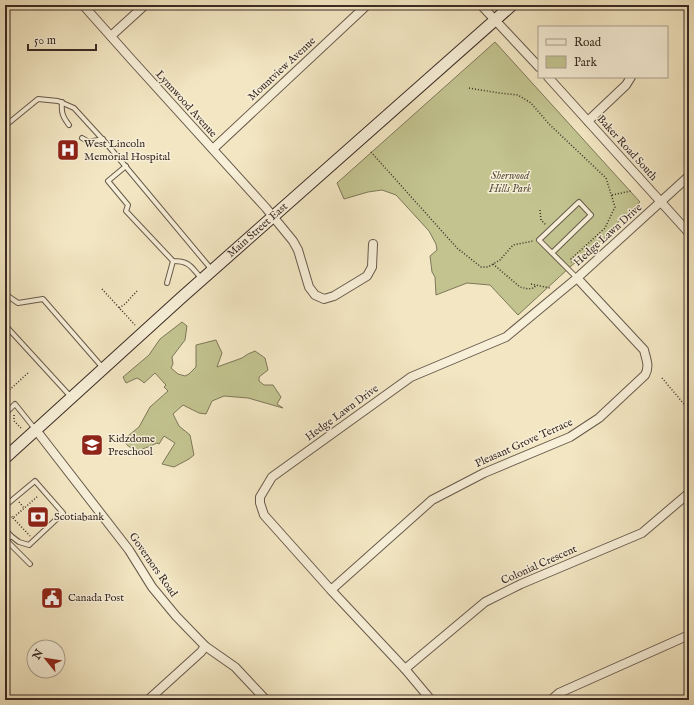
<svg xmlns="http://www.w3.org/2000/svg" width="694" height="705" font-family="'IM FELL English',serif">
<rect width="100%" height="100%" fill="#f3e7c3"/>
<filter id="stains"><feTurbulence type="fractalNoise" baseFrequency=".005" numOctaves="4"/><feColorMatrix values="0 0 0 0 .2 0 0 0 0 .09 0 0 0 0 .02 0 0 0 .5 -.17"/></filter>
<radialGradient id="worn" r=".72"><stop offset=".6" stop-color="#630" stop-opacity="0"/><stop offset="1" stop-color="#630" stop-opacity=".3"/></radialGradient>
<g fill="#c2c38f" stroke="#7e775a">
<polygon points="495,42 640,202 616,224 615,229 570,267 518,315 490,285 467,283 436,295 435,277 432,272 430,256 437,250 436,244 429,231 396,195 382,190 368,192 344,199 337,183"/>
<path d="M182 322 187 326 185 340 172 357 173 364 171 368 178 374 185 376 189 374 196 367V345L216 340 222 353 217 367 242 358 248 354 255 351 265 358 268 370 259 377V381L264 385H273L281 397 277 404 283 408 248 398 224 396 212 401 206 414 199 413 183 405 173 414 179 426 190 435 194 455 189 459 174 467 162 464 175 443 164 436 159 444 157 443C144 449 133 455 123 440L139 427 150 407 168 391 164 387 166 385 155 373 144 383 142 381 137 378 126 383 123 377 149 355 160 339Z"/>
</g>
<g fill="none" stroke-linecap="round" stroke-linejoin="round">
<g stroke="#685a4c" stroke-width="6">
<g id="lane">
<path d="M62 102C61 113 63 117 69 125"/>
<polyline points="5,126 38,99 58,101 74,108 106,143 212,270"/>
<polyline points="82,138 89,142 103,139"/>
<path d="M126 166 108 181 128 205 126 211 173 261C190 261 191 267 201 278"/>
<polyline points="552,253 591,215 579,202 539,240 577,278"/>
<polyline points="167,283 173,261"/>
<polyline points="5,294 18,303 43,299 103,368"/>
<polyline points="5,325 71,397"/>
<polyline points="5,414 15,404 35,429"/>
<polyline points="5,506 35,481 63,513 29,545 19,542 11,536"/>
<polyline points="5,529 11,536 10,537"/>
<polyline points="6,540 30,564"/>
</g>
</g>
<g stroke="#685a4c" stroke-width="10">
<g id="street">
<polyline points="83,5 131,59 266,208 293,241 298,250 309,287 315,295 324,299 334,296 367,276 372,267 373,244"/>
<polyline points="481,5 539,67"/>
<polyline points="111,36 145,5"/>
<polyline points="548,77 689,233"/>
<polyline points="588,121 626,85 631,77"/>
<polyline points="213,149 367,5"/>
<polyline points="36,430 129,550 152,587 176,616 205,646 235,667 266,700"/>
<path d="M331 590 432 500 484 473 570 437 599 418 645 375C650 366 646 359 644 350L577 278"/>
<polyline points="405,669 485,602 521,584 642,533 689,493"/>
<polyline points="148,700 201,652 205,646"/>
<polyline points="431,700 405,669 331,590 264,515 260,503 260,497 272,477 411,377 506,337 577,278 689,176"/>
<polyline points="551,700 559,693 689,635"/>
</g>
</g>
<g stroke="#3a2b24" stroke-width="13">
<g id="secondary">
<path id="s1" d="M5 458 181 298 512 5"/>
</g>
</g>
<g stroke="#3a2b24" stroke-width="1.5" stroke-dasharray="1 2" stroke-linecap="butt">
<polyline points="469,88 499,93 518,95 531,103 549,124 606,178 615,207 605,228 571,259 572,263"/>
<polyline points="371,152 457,248 481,267 488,267 500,260 513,245 533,241"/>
<polyline points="612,195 631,191"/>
<polyline points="540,210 541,220 546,225"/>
<polyline points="493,264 520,287 528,289 534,288 536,285"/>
<polyline points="531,284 550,288"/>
<polyline points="102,289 135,325"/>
<polyline points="119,308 125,304 137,291"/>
<polyline points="662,378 689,410"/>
<polyline points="5,394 28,373"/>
<polyline points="5,397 8,401"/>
<polyline points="14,415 14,421 21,428"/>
<polyline points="19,502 24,508"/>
<polyline points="6,515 11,516 13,518 38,496"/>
<polyline points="13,518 30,536"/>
</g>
<use href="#lane" stroke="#f7efd8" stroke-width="4"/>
<use href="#street" stroke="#f7efd8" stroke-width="8"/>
<use href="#secondary" stroke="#f7efd8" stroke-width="11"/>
</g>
<defs>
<g id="hospital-square" transform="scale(1.15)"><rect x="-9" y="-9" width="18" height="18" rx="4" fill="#8f2418" stroke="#f7efd8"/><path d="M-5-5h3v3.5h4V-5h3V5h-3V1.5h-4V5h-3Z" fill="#fff"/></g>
<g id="school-square" transform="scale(1.15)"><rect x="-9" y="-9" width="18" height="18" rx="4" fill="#8f2418" stroke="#f7efd8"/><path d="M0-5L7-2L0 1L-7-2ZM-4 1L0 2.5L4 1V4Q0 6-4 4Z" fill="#fff"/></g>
<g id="bank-square" transform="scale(1.15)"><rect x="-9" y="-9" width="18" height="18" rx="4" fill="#8f2418" stroke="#f7efd8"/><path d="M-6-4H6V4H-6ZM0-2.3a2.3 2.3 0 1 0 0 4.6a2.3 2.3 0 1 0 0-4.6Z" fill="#fff"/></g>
<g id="civic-square" transform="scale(1.15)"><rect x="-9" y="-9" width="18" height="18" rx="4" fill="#8f2418" stroke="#f7efd8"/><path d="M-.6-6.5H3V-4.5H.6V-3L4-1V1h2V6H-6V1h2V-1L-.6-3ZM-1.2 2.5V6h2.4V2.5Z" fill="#fff"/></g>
</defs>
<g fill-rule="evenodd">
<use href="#hospital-square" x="68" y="150"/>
<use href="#school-square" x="92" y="445"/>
<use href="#bank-square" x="38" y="517"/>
<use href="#civic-square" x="52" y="598"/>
</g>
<g text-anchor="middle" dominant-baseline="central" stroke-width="3" stroke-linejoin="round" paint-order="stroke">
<g font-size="11" fill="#3a2b24" stroke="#f7efd8">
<text transform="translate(282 69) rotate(-43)">Mountview Avenue</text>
<text transform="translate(186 104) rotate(48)">Lynnwood Avenue</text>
<text transform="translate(627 148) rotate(48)">Baker Road South</text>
<text stroke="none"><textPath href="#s1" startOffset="340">Main Street East</textPath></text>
<text transform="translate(608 235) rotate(-42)">Hedge Lawn Drive</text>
<text transform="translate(342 413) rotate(-36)">Hedge Lawn Drive</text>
<text transform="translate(524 443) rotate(-24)">Pleasant Grove Terrace</text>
<text transform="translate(153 565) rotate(55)">Governors Road</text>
<text transform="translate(539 565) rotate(-24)">Colonial Crescent</text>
</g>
<g font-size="11" fill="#3a2b24" stroke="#f7efd8" text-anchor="start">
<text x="84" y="144">West Lincoln<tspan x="84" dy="13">Memorial Hospital</tspan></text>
<text x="108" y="439">Kidzdome<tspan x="108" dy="13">Preschool</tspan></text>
<text x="54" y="517">Scotiabank</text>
<text x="68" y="598">Canada Post</text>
</g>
<g font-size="11" font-style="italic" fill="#5c513f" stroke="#f7efd8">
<text x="510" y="176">Sherwood<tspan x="510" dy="13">Hills Park</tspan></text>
</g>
</g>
<rect width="694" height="705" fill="none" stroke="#f3e7c3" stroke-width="20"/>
<rect x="6" y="6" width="682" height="693" fill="none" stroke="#3a2b24" stroke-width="2"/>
<rect x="10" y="10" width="674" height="685" fill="none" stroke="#3a2b24"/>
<rect x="538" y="26" width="130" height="52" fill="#f7efd8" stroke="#aba190"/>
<rect x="546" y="39" width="20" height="6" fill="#f7efd8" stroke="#aba190"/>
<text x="574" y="46" font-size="12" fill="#3a2b24">Road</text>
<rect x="546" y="56" width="20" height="12" fill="#c2c38f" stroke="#aba190"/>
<text x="574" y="66" font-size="12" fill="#3a2b24">Park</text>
<g transform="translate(46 659) rotate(300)"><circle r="19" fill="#f7efd8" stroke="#aba190"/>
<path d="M0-3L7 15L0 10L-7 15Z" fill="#8f2418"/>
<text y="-6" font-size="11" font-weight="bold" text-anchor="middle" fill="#3a2b24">N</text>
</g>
<path d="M28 44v6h68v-6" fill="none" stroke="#3a2b24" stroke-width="2"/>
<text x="34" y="44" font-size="12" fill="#3a2b24" stroke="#f7efd8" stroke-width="3" paint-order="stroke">50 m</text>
<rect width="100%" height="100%" filter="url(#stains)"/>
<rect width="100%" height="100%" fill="url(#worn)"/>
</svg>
